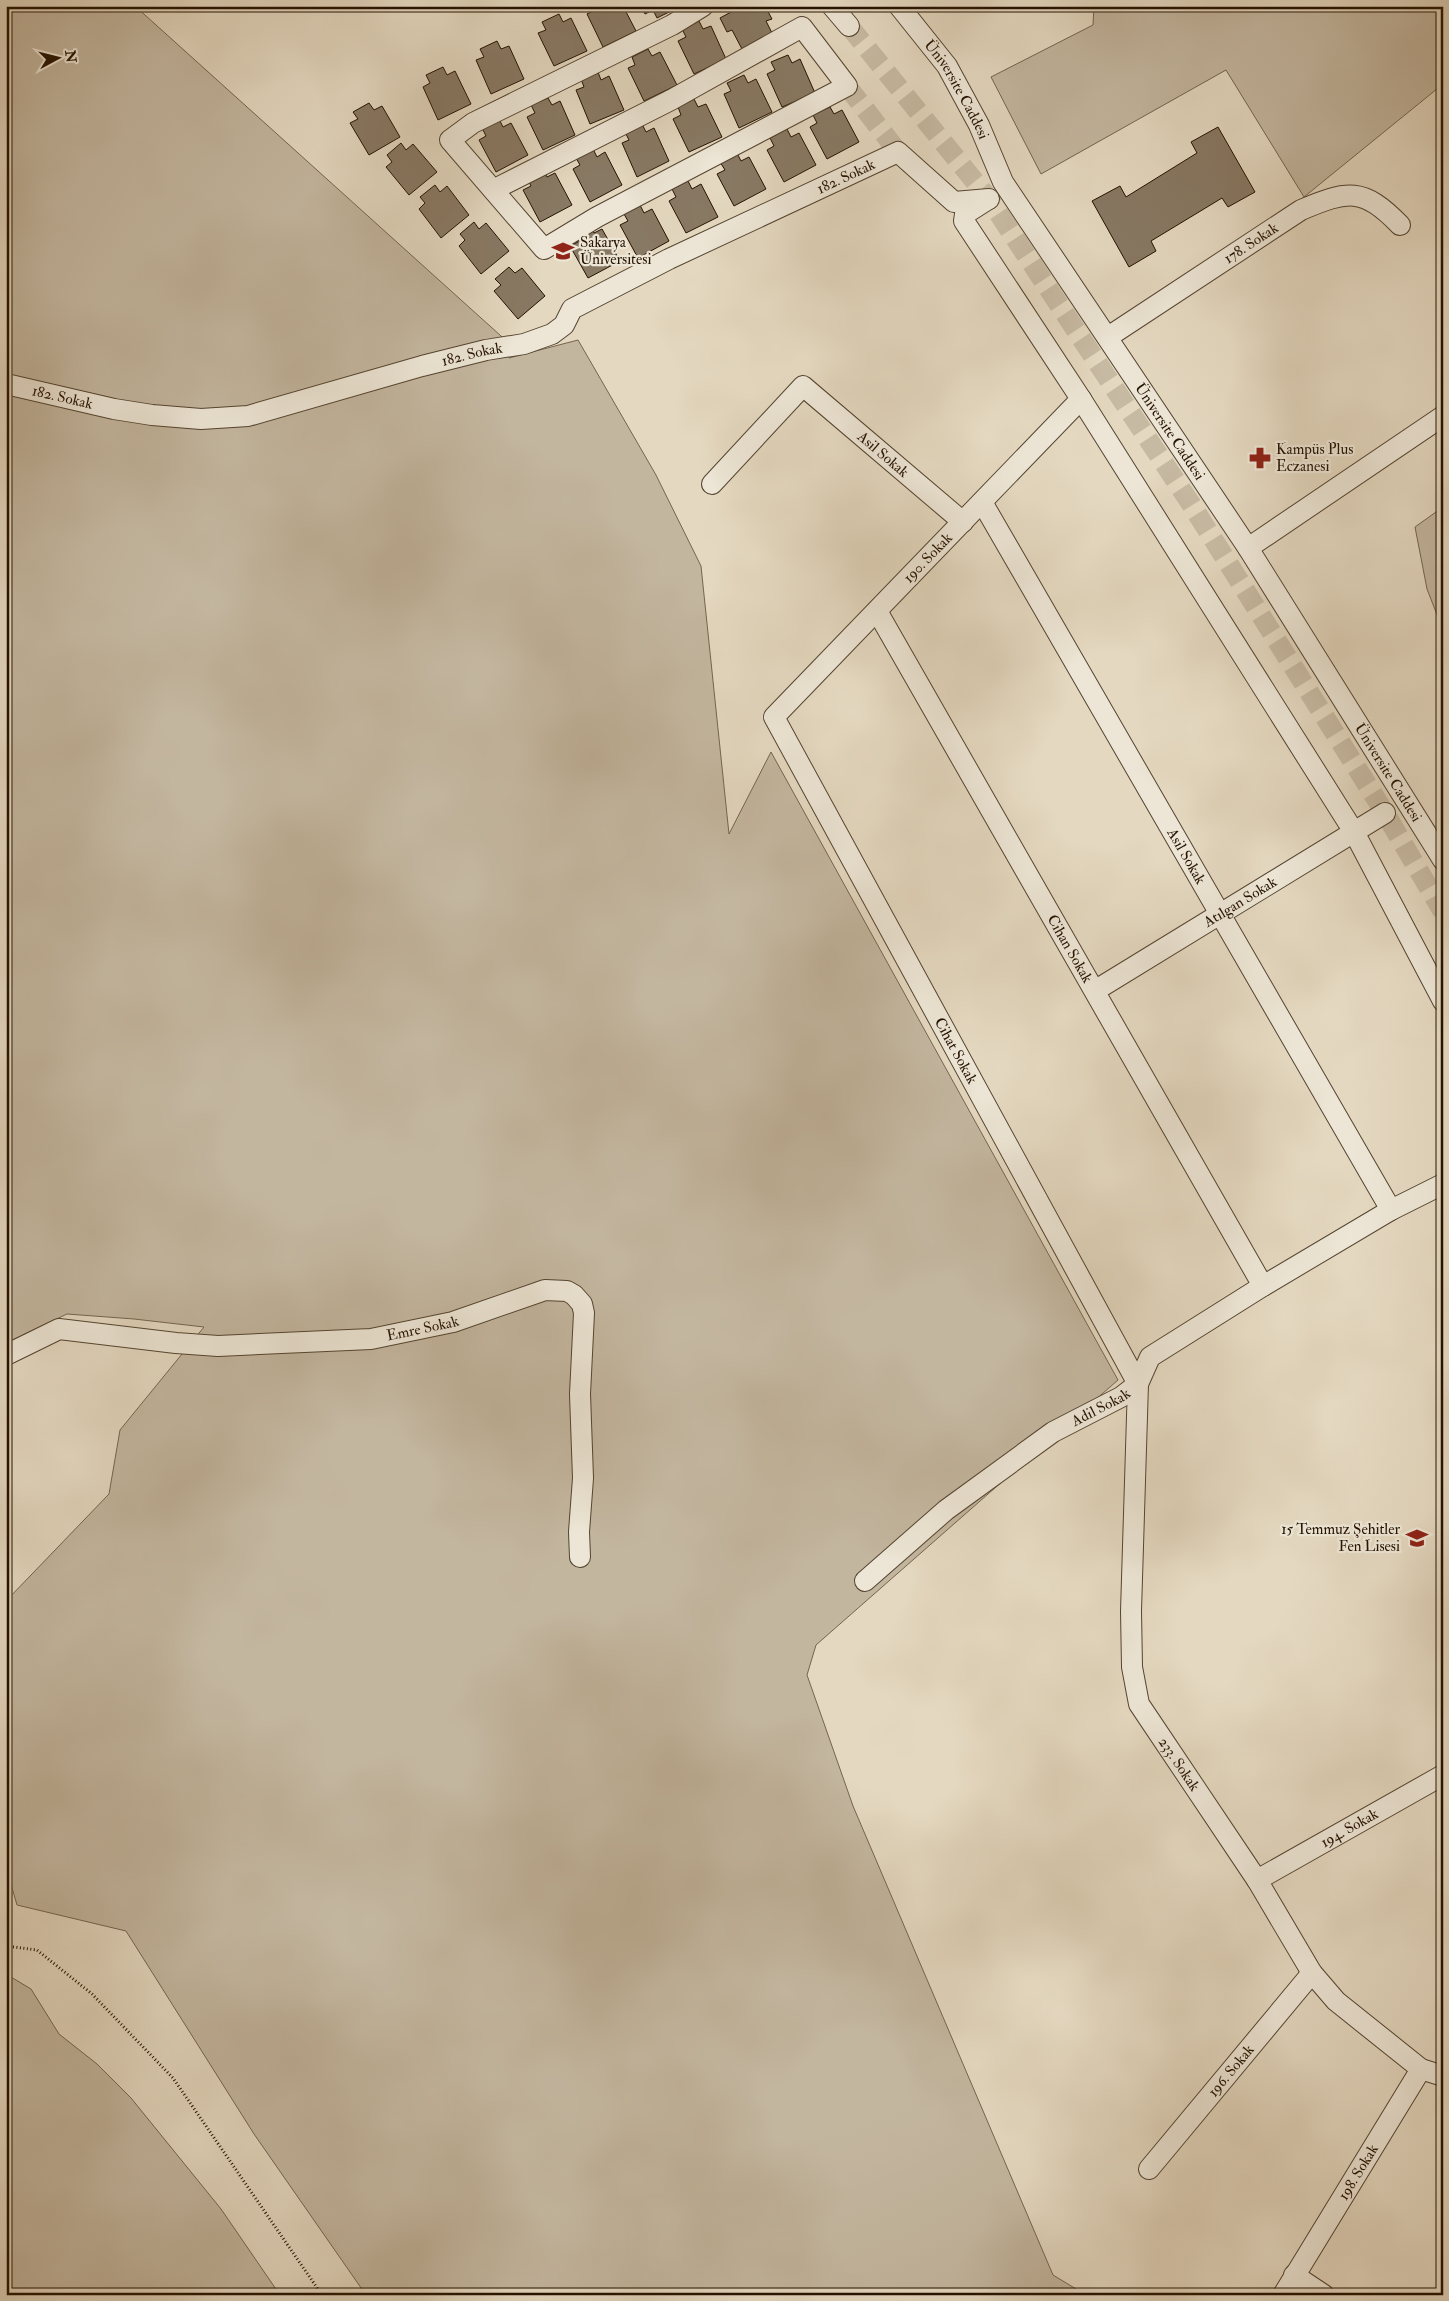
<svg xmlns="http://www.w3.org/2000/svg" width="1449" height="2301" font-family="'IM FELL Double Pica',serif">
<rect width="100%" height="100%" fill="#e4d8c0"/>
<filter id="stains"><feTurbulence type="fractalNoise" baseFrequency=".004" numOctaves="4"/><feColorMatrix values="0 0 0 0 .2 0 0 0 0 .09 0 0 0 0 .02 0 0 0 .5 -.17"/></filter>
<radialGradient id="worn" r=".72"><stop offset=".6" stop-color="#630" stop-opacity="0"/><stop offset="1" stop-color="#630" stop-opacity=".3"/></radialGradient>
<g fill="#c3b69f" stroke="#746450">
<polygon points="6,6 135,6 511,345 509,358 578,340 656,475 701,566 729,834 771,752 1118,1380 816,1645 807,1675 853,1806 1053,2275 1086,2295 366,2295 254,2134 126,1931 17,1905 6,1867 6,1601 109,1494 120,1430 204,1327 134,1319 67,1314 6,1343"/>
<polygon points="1094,6 1443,6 1443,84 1304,197 1226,70 1041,174 991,77 1093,25"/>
<polygon points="1443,507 1443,630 1427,589 1415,527"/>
<polygon points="6,1974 31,1989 59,2034 97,2064 131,2098 221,2209 280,2295 6,2295"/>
</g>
<g fill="#887964" stroke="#241200">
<polygon points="593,6 623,6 636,31 603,47 587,14 595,10"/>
<polygon points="641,6 672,6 673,10 657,18 653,10 645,14"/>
<polygon points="742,6 765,6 772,19 766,21 773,35 743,51 732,30 727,32 720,18"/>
<polygon points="559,14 563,22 571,18 587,51 554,66 538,33 546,30 542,22"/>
<polygon points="699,21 703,29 711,26 726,59 694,74 678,41 686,37 682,29"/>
<polygon points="497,41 501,49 509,46 524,79 491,94 476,60 484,57 480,49"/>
<polygon points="648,49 652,56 660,52 677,85 644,101 628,68 635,65 632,57"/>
<polygon points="788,55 792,63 800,59 815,93 782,107 767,74 775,70 771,62"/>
<polygon points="443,67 447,75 455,71 471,104 438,120 423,87 430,83 426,75"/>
<polygon points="598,72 601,80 609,76 624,110 590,124 576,90 584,87 581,79"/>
<polygon points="744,75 748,83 756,79 772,112 739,128 724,94 731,91 727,83"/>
<polygon points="548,98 552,105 560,101 575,135 543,150 527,117 535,113 531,105"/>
<polygon points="694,99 698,107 706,104 722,137 689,152 673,119 681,115 678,107"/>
<polygon points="369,103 374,110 382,106 400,137 369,155 350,123 358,119 353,112"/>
<polygon points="830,107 834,114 842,110 859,142 827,159 810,127 817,123 813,115"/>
<polygon points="499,119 503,127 511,123 528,155 496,172 479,140 486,136 482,128"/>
<polygon points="642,124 646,132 654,128 669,161 637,177 622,143 629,140 625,132"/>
<polygon points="1218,127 1255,192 1228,207 1222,198 1151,241 1156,251 1129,267 1092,201 1120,186 1126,197 1197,153 1191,142"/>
<polygon points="787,129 791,137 799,133 816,165 784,182 767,150 774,146 770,138"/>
<polygon points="401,143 406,150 413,144 437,172 409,195 386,167 392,162 387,155"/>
<polygon points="593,149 597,157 605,152 622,185 590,202 573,169 580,165 576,158"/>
<polygon points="737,153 741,161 749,157 766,189 734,206 717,174 725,170 720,162"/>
<polygon points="543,169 547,177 555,173 572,205 540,222 523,190 531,186 527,178"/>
<polygon points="688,181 692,189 701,184 718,217 686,233 669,201 676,197 672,189"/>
<polygon points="435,185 440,192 447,186 469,215 441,238 419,209 425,203 420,197"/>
<polygon points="640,205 644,213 652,209 669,241 638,258 620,225 628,221 624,214"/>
<polygon points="474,222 479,229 486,223 509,251 481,274 459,246 465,240 460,234"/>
<polygon points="590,225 594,233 602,229 620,261 588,278 570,246 578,242 574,234"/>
<polygon points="509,267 515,273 522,268 545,296 518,319 494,291 501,285 495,279"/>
</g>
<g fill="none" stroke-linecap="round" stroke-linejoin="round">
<g stroke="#c7baa3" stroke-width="20" stroke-dasharray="20 10" stroke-linecap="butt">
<polyline points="849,26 989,199 1191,504 1385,813 1443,912"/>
<polyline points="847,86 898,152"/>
</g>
<g stroke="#544430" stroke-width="22">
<g id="minor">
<polyline points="832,6 849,26"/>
<path id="s1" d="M899 6 947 66 979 125 1003 182 1248 548 1443 860"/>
<polyline points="493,190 671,100 802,27 847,86 597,217 544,249 450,140 473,123 672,25 703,6"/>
<polyline points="987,200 965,214 964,221 1081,399 1354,832 1443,1001"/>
<path id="s2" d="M1108 337 1301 210C1348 190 1363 187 1400 225"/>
<path id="s3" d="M6 384 114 409 152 415 201 419 248 416 422 366 486 350 524 344 552 334 564 325 572 309 669 259 898 152 954 202 989 199"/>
<path id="s4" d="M1081 399 774 717 1138 1384 1131 1611 1132 1667 1139 1704 1257 1880 1312 1973 1336 2001 1421 2069"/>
<path id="s5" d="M712 484 803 386 963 522"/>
<path id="s6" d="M982 502 1391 1210"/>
<polyline points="1248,548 1443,416"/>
<path id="s7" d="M877 611 1263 1286"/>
<path id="s8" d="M1096 990 1385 813"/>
<path id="s9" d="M6 1355 59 1329 176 1343 218 1346 371 1339 453 1322 545 1290 567 1291 574 1295 582 1304 584 1313 580 1394 583 1478 579 1532 580 1557"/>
<path id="s10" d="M865 1581 946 1510 1053 1432 1121 1397 1138 1384 1150 1357 1263 1286 1391 1210 1443 1184"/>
<path id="s11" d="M1257 1880 1443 1775"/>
<path id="s12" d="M1149 2169 1312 1973"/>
<polyline points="1294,2275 1324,2295"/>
<path id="s13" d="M1283 2295 1421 2069 1443 2076"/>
</g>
</g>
<polyline stroke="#241200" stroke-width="3" stroke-dasharray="1 2.5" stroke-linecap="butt" points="6,1946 37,1950 92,1994 173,2078 322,2295"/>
<use href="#minor" stroke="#ede6d6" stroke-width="20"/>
</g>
<defs>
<g id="university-bare" transform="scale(1.725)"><path d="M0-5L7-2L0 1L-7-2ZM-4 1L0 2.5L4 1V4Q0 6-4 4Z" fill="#8f2418" stroke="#ede6d6" stroke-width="2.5" paint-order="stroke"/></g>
<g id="pharmacy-bare" transform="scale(1.725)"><path d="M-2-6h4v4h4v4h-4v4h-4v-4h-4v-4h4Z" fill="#8f2418" stroke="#ede6d6" stroke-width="2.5" paint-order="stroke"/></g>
<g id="school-bare" transform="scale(1.725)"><path d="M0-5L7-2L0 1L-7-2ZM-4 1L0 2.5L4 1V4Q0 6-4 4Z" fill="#8f2418" stroke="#ede6d6" stroke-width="2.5" paint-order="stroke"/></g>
</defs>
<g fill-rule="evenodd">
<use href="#university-bare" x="563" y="251"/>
<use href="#pharmacy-bare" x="1260" y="458"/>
<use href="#school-bare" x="1417" y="1538"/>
</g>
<g text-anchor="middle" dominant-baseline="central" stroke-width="4.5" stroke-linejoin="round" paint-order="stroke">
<g font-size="15" fill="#241200" stroke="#ede6d6">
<text stroke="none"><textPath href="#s1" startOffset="102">Üniversite Caddesi</textPath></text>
<text stroke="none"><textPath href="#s3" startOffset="898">182. Sokak</textPath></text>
<text stroke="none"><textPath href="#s2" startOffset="171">178. Sokak</textPath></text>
<text stroke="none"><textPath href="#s3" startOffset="478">182. Sokak</textPath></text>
<text stroke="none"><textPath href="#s3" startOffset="58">182. Sokak</textPath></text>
<text stroke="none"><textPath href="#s1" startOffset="506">Üniversite Caddesi</textPath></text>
<text stroke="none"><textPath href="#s5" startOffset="239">Asil Sokak</textPath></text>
<text transform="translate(928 558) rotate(-46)">190. Sokak</text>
<text stroke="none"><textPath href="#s1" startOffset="911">Üniversite Caddesi</textPath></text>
<text stroke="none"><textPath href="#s6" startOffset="409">Asil Sokak</textPath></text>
<text stroke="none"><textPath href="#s8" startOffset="169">Atılgan Sokak</textPath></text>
<text stroke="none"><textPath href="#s7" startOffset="389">Cihan Sokak</textPath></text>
<text stroke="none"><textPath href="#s4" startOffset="822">Cihat Sokak</textPath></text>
<text stroke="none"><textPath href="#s9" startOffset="425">Emre Sokak</textPath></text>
<text stroke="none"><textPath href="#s10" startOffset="294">Adil Sokak</textPath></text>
<text stroke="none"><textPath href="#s4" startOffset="1595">233. Sokak</textPath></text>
<text stroke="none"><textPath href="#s11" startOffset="106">194. Sokak</textPath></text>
<text stroke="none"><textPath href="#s12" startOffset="128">196. Sokak</textPath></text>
<text stroke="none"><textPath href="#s13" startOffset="144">198. Sokak</textPath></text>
</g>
<g font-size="15" fill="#241200" stroke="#ede6d6" text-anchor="start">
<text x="580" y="242">Sakarya<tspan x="580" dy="17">Üniversitesi</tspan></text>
<text x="1276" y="449">Kampüs Plus<tspan x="1276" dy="17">Eczanesi</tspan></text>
<text x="1400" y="1529" text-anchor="end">15 Temmuz Şehitler<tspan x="1400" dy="17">Fen Lisesi</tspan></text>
</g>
</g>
<rect width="1449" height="2301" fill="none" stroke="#e4d8c0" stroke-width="25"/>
<rect x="8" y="8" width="1434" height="2286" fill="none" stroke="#241200" stroke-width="2.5"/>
<rect x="12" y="12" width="1424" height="2276" fill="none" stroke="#241200"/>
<g transform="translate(58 58) rotate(83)" stroke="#ede6d6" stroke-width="4" paint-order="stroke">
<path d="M0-4L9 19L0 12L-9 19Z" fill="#241200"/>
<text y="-8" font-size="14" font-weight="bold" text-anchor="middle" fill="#241200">N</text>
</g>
<rect width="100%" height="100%" filter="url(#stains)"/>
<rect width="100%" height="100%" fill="url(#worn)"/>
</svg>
